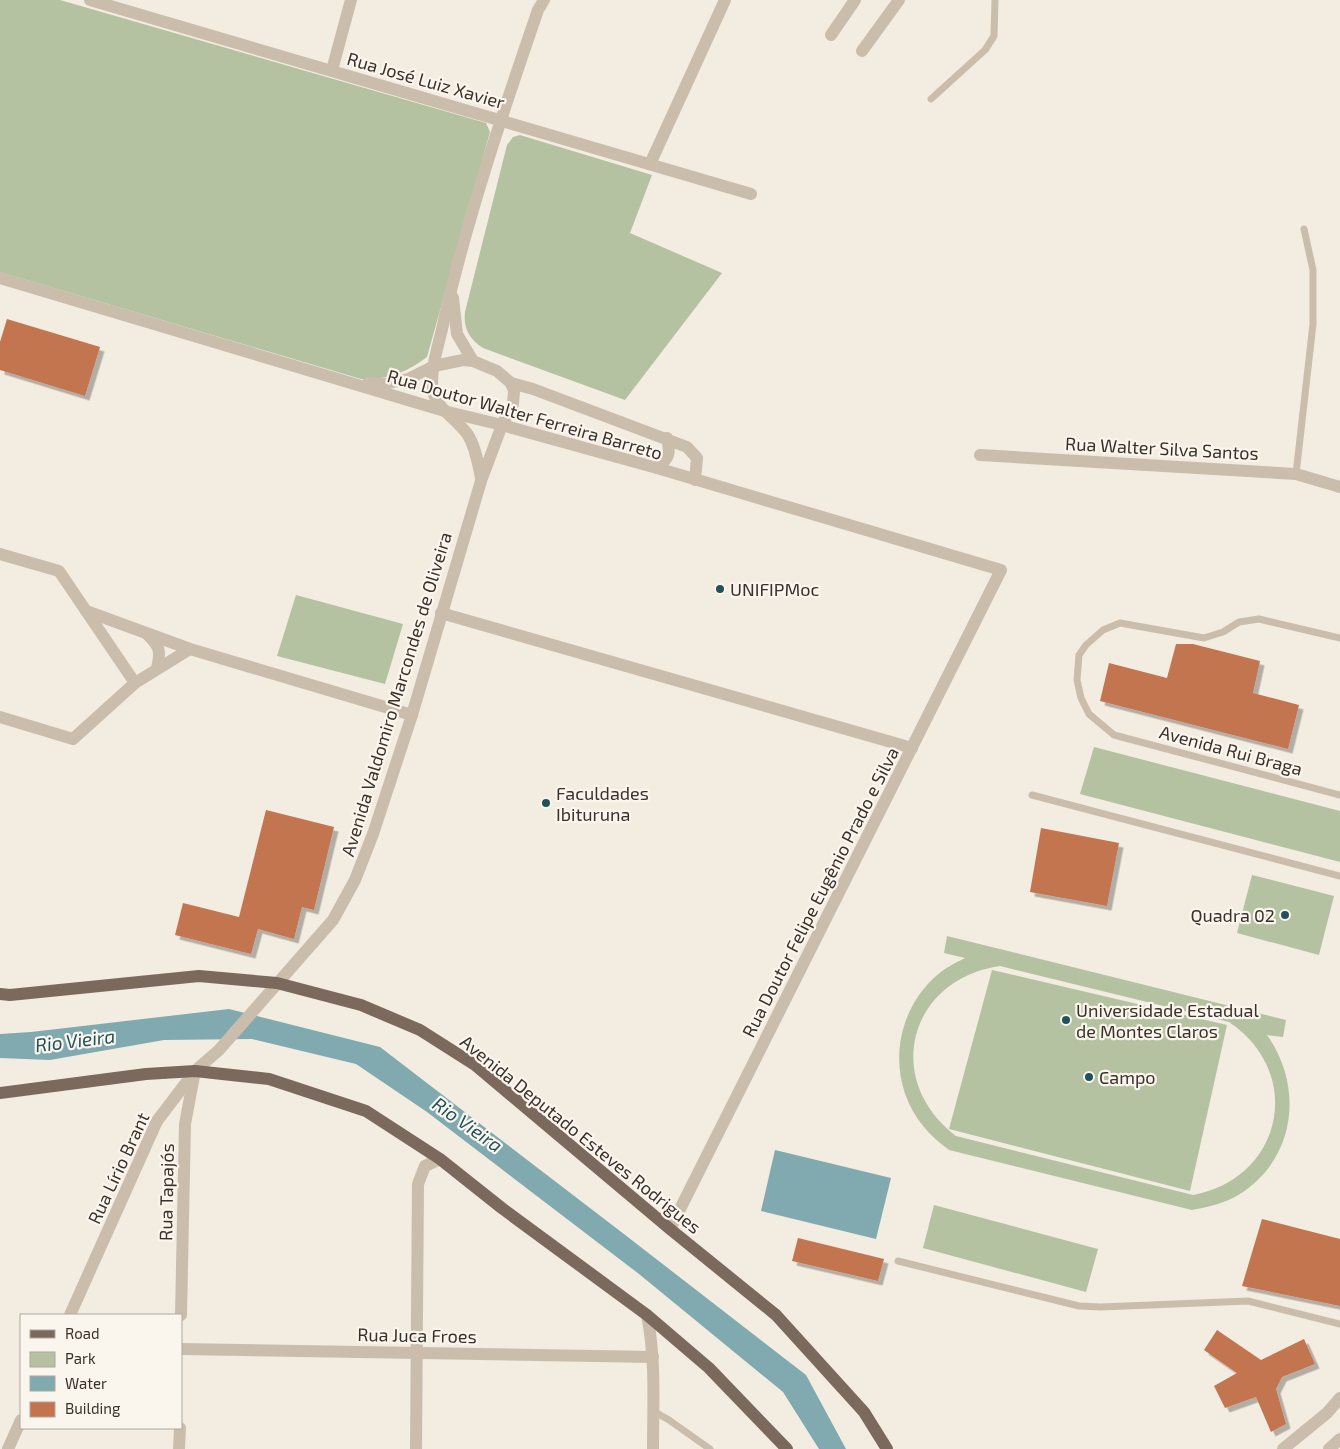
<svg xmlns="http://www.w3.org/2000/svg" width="1340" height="1449" font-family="'Exo 2',sans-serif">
<defs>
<filter id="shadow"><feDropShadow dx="4.5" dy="4.5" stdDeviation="0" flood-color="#0004"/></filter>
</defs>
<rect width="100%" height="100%" fill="#f3ece1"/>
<g fill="#b4c2a1" fill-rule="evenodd">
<path d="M0 0H60L486 123 490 132 427 357C406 373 387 380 361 379L0 272Z"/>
<path d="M520 135 652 175 630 233 722 273 625 400 483 348C469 339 463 328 465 312L507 145 513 137Z"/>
<polygon points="296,595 403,624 385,684 277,656"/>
<polygon points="1094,747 1340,811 1340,862 1080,794"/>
<polygon points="1252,875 1334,896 1319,955 1237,933"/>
<path d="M947 936 1286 1020 1283 1037 1267 1035C1304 1087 1296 1158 1240 1194 1225 1203 1209 1207 1192 1210L949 1150C940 1143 931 1136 924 1127 886 1082 893 1014 936 976 945 968 955 963 965 958L944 953ZM1000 966 1229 1022C1305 1073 1283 1178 1193 1195L956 1136C882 1080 909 979 1000 966Z"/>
<polygon points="992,970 1227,1025 1190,1191 949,1129"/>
<polygon points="934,1205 1098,1249 1086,1292 923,1248"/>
</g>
<g fill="#80aaaf">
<polygon points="229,1009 380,1047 620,1231 806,1375 846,1449 819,1449 783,1392 639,1274 427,1112 356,1064 252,1039 164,1040 50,1060 0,1058 0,1034 31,1032"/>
<polygon points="775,1150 891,1178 876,1239 761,1211"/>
</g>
<g fill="#c3744f" filter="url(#shadow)">
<polygon points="7,319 100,347 85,396 0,370 0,342"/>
<polygon points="1176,644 1193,644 1260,661 1253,693 1299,705 1288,749 1100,701 1109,663 1167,678"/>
<polygon points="266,810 334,827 314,910 302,907 294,939 258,929 251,954 175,935 183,903 239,917"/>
<polygon points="1041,828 1119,843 1107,906 1030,892"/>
<polygon points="1262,1219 1340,1239 1340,1306 1242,1286"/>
<polygon points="798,1238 884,1259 878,1281 792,1261"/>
<polygon points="1217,1330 1261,1360 1304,1339 1315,1364 1282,1377 1276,1389 1286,1424 1271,1432 1256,1397 1225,1408 1214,1386 1237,1373 1204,1350"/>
</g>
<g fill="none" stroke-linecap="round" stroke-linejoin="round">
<g stroke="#cbbdac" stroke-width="7">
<polyline points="931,99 985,50 994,36 995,0"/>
<polyline points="1296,474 1313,324 1313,270 1304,229"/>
<polyline points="1340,638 1259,619 1239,622 1223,632 1204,638 1120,623 1103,630 1086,645 1079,655 1077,680 1081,698 1089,714 1114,735 1340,795"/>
<polyline points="1032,795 1340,876"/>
<polyline points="898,1261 1079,1306 1101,1307 1248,1301 1340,1324"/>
<polyline points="653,1411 669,1420 710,1449"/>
</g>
<g stroke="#cbbdac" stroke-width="12">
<polyline points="90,0 751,194"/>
<polyline points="831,35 855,0"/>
<polyline points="862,51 899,0"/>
<polyline points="332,70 351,0"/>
<polyline points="650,164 725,0"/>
<polyline points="0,278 448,412 502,425 657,468 1001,570 670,1229"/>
<polyline points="453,298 457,334 473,361"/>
<polyline points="368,383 384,384 408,379 434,366 463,360 473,361 497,371 511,383 533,389 687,447 697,458 695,480"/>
<polyline points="980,455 1296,474 1340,487"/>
<path d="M657 468C669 458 671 454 667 438"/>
<path d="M481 478C478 464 476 448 468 435 459 421 436 408 433 391 429 369 440 342 444 320 468 215 503 112 538 10L544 0"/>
<polyline points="0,554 59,571 135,683"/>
<polyline points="86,611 190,649 412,715"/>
<polyline points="441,613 912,748"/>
<path d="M148 635C160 647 161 651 157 668"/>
<polyline points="0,717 73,739 135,683 190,649"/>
<polyline points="70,1315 157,1121 195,1071 219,1050 333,920 355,880 373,834 412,715 481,481 502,425 513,404 514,391 511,383"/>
<polyline points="181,1315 185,1124 194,1076"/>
<path d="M647 1315C656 1359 653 1404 653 1449"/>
<polyline points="181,1349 653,1357"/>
<polyline points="8,1449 21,1420"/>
<polyline points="179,1449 180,1428"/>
<polyline points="416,1449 418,1184 425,1166 440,1159"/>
<polyline points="1283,1449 1327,1413 1340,1398"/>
<polyline points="1329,1449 1340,1439"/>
</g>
<g stroke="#7b695d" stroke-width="12">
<polyline points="0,994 10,995 199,976 277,983 361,1005 420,1030 475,1065 670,1229 776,1315 864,1412 887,1449"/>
<polyline points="0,1093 146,1074 195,1071 269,1079 366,1111 440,1159 503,1209 647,1315 709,1368 787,1449"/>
</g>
</g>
<g fill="#21525b" stroke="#faf5ed" stroke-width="2">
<circle cx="720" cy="589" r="5"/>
<circle cx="546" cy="803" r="5"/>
<circle cx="1285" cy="915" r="5"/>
<circle cx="1066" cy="1020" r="5"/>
<circle cx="1089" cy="1077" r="5"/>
</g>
<g text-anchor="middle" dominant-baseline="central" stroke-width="4.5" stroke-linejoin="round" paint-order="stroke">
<g font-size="18" fill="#3a312b" stroke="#faf5ed">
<text transform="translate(426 80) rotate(16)">Rua José Luiz Xavier</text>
<text transform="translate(525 414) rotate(16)">Rua Doutor Walter Ferreira Barreto</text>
<text transform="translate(1162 448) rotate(3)">Rua Walter Silva Santos</text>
<text transform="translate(396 694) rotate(-73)">Avenida Valdomiro Marcondes de Oliveira</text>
<text transform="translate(1231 750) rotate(15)">Avenida Rui Braga</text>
<text transform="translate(820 892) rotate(-63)">Rua Doutor Felipe Eugênio Prado e Silva</text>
<text transform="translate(581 1134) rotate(39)">Avenida Deputado Esteves Rodrigues</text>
<text transform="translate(118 1168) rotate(-65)">Rua Lírio Brant</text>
<text transform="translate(166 1192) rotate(-89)">Rua Tapajós</text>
<text transform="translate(417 1335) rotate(1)">Rua Juca Froes</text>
</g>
<g font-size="18" fill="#3a312b" stroke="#faf5ed" text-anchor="start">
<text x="730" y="589">UNIFIPMoc</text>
<text x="556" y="793">Faculdades<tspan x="556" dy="21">Ibituruna</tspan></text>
<text x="1275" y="915" text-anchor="end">Quadra 02</text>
<text x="1076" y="1010">Universidade Estadual<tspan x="1076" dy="21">de Montes Claros</tspan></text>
<text x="1099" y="1077">Campo</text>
</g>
<g font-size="19" font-style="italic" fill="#21525b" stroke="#faf5ed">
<text transform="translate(75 1040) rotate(-7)">Rio Vieira</text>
<text transform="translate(468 1124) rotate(35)">Rio Vieira</text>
</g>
</g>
<rect x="20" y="1314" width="162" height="115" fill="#faf5ed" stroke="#ada79f"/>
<rect x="30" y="1330" width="25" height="8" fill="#7b695d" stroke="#ada79f"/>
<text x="65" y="1339" font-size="15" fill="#3a312b">Road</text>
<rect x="30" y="1352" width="25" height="15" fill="#b4c2a1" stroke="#ada79f"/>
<text x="65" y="1364" font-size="15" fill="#3a312b">Park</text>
<rect x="30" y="1376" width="25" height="15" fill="#80aaaf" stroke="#ada79f"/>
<text x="65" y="1389" font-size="15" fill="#3a312b">Water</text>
<rect x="30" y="1402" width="25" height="15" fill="#c3744f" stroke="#ada79f"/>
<text x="65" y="1414" font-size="15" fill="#3a312b">Building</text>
</svg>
